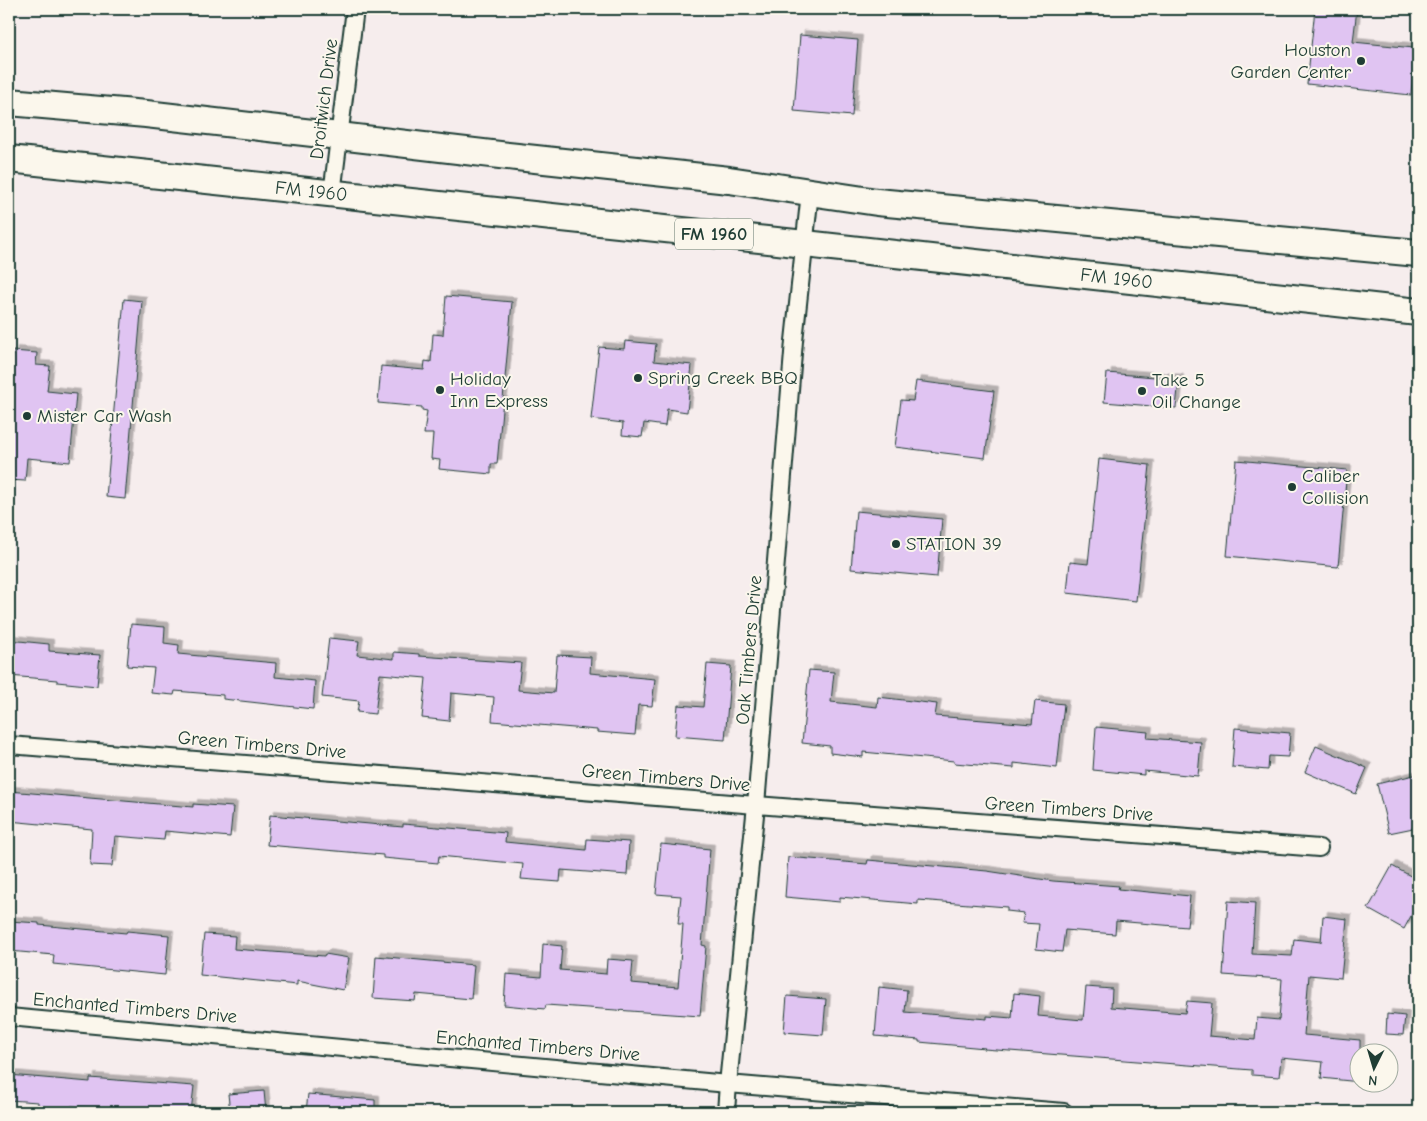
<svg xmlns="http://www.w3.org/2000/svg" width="1427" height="1121" font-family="'Comic Neue',sans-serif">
<defs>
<filter id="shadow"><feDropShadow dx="4.5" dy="-4.5" stdDeviation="0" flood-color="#0004"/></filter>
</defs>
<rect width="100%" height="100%" fill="#f6eded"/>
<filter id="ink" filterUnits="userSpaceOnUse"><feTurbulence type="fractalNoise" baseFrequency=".02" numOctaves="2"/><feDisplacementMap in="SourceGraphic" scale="10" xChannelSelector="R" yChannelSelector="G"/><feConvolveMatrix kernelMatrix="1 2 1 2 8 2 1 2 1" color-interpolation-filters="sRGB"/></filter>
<g filter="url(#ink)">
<g fill="#e0c4f2" stroke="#1f3d34" filter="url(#shadow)">
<polygon points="1315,9 1357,9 1353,42 1414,48 1411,95 1307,84"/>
<polygon points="800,35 858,40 852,116 794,111"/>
<polygon points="446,296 512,302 497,464 491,464 491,474 439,469 440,460 431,459 433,434 424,434 427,411 422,410 422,407 378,403 381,366 424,370 425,361 431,362 433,334 443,335"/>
<polygon points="124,299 142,301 125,499 106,497"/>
<polygon points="625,341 656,344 654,361 692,365 687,412 667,409 665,426 644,423 642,437 622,435 623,423 591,419 599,347 624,349"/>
<polygon points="13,351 37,353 36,365 50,366 47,391 76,394 70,462 27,458 25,481 9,480 9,398"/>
<polygon points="1107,373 1179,379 1176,408 1104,402"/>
<polygon points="916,381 994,391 985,458 895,447 901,400 913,401"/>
<polygon points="1099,459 1150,465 1136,601 1067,593 1070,562 1088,564"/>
<polygon points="1236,460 1347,470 1338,567 1227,556"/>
<polygon points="856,511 942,519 937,577 851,569"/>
<polygon points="131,624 165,627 164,643 179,645 178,654 276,663 275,677 315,681 313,709 223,699 223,695 175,691 174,695 151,693 154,668 127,666"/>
<polygon points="329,638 359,641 357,655 394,659 394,652 419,654 419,656 521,663 518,690 554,693 557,655 591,657 590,673 655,679 652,706 638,705 635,735 597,732 597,730 492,721 494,697 451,693 449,721 422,718 426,678 380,674 375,714 357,712 359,701 322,697"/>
<polygon points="9,640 49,644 49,651 100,655 97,686 57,682 57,680 9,676"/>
<polygon points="707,664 731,666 725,740 675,736 678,705 703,707"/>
<polygon points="809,670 834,672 831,702 877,707 878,697 937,704 935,716 1032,724 1035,701 1064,704 1057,768 1014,763 1014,768 954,763 954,761 863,752 863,757 830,753 830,746 802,743"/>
<polygon points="1096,727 1148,732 1147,738 1201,742 1198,776 1144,771 1144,775 1093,770"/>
<polygon points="1235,728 1290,733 1288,757 1269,756 1268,770 1232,767"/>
<polygon points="1316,746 1367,768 1356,794 1305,772"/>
<polygon points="1418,774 1418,827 1389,833 1377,784"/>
<polygon points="9,791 193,807 193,804 233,807 230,837 165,831 164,840 115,836 112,866 90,865 92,829 9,821"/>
<polygon points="270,815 403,827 403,824 506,833 505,842 586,850 587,839 629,842 627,875 561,870 560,882 521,879 523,864 439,856 438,863 383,858 383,855 267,845"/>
<polygon points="661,844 710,849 702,945 706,946 700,1016 546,1005 545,1009 504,1005 506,974 541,977 543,944 562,946 560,970 606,974 607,959 633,961 631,983 678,987 683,924 678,924 681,896 656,894"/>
<polygon points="788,857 867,864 868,860 987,871 1053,881 1119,886 1118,889 1190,896 1187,927 1116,921 1115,934 1065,930 1062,952 1036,949 1039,924 1022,923 1024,913 1007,911 1007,907 918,900 918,904 840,897 840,902 785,897"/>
<polygon points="1392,866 1418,880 1418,903 1404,929 1368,909"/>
<polygon points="1228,901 1255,903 1252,954 1292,956 1294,939 1321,942 1323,916 1347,919 1341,978 1309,975 1304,1035 1360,1040 1360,1082 1321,1078 1323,1062 1281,1058 1279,1077 1252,1075 1252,1070 984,1049 985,1048 919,1042 919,1040 875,1036 879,987 907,990 905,1012 987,1019 987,1016 1012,1018 1014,993 1040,996 1038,1016 1083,1020 1086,987 1112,989 1111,1007 1185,1013 1187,1001 1212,1003 1209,1036 1255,1040 1257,1018 1279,1020 1282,979 1223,975"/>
<polygon points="9,921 39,923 39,925 126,933 127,931 169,935 165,975 53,964 54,955 9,951"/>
<polygon points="204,934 235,936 234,949 324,956 325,954 349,958 343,990 297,981 297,985 200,975"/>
<polygon points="376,956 474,965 471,999 416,994 415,1001 373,998"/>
<polygon points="787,996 826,999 823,1035 784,1032"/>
<polygon points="1387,1014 1405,1016 1403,1035 1386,1034"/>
<polygon points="9,1075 90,1082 90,1078 194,1086 191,1112 142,1112 71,1106 71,1108 38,1106 38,1102 9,1100"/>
<polygon points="264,1091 266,1112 230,1112 228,1094"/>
<polygon points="308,1094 375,1100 375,1112 306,1112"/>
</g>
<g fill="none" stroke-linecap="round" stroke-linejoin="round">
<g stroke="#1f3d34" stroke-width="20">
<g id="minor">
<polyline points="332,194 355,9"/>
<polyline points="9,745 756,805 1319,848"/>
<polyline points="9,1017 728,1084 1064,1112"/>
<polyline points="726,1112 728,1084 756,805 794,341 810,192"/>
</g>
</g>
<g stroke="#1f3d34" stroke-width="30">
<g id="primary">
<polyline points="9,102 146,114 339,136 517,157 729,180 877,202 1418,253"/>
<path id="s1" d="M9 159 805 244 1418 312"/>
</g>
</g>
<use href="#minor" stroke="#fbf7ec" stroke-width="16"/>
<use href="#primary" stroke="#fbf7ec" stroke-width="26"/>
</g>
</g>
<g fill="#1f3d34" stroke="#fbf7ec" stroke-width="2">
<circle cx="1361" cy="61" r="5"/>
<circle cx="638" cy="378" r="5"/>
<circle cx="440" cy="390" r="5"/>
<circle cx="1142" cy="391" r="5"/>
<circle cx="27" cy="416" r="5"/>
<circle cx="1292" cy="487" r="5"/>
<circle cx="896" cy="544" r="5"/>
</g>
<g text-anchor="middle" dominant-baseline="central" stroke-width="4" stroke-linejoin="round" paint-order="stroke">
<rect fill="#fbf7ec" stroke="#61756b" stroke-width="1" x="675" y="218.5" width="78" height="31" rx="4"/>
<g font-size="18" font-weight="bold" fill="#1f3d34">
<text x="714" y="234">FM 1960</text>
</g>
<g font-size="19" fill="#1f3d34" stroke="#fbf7ec" text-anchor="start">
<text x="1351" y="50" text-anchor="end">Houston<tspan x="1351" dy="22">Garden Center</tspan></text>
<text x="648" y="378">Spring Creek BBQ</text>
<text x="450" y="379">Holiday<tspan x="450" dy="22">Inn Express</tspan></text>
<text x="1152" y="380">Take 5<tspan x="1152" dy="22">Oil Change</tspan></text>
<text x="37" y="416">Mister Car Wash</text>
<text x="1302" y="476">Caliber<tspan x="1302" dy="22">Collision</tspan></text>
<text x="906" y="544">STATION 39</text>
</g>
<g font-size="19" fill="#1f3d34" stroke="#fbf7ec">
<text transform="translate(324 99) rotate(-83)">Droitwich Drive</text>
<text stroke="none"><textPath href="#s1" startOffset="304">FM 1960</textPath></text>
<text stroke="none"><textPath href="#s1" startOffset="1114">FM 1960</textPath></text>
<text transform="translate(749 650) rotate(-85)">Oak Timbers Drive</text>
<text transform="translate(262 745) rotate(5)">Green Timbers Drive</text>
<text transform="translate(666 778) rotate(5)">Green Timbers Drive</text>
<text transform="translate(1069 809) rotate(4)">Green Timbers Drive</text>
<text transform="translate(135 1008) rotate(5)">Enchanted Timbers Drive</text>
<text transform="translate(538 1046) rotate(5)">Enchanted Timbers Drive</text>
</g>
</g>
<rect width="1427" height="1121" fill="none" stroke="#fbf7ec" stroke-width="30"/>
<rect x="15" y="15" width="1397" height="1091" fill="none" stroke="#1f3d34" stroke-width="2" filter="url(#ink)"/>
<g transform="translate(1374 1068) rotate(185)"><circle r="24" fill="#fbf7ec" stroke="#a3ada2"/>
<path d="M0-4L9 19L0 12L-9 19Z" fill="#1f3d34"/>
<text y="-8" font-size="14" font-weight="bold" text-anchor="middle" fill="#1f3d34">N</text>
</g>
</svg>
